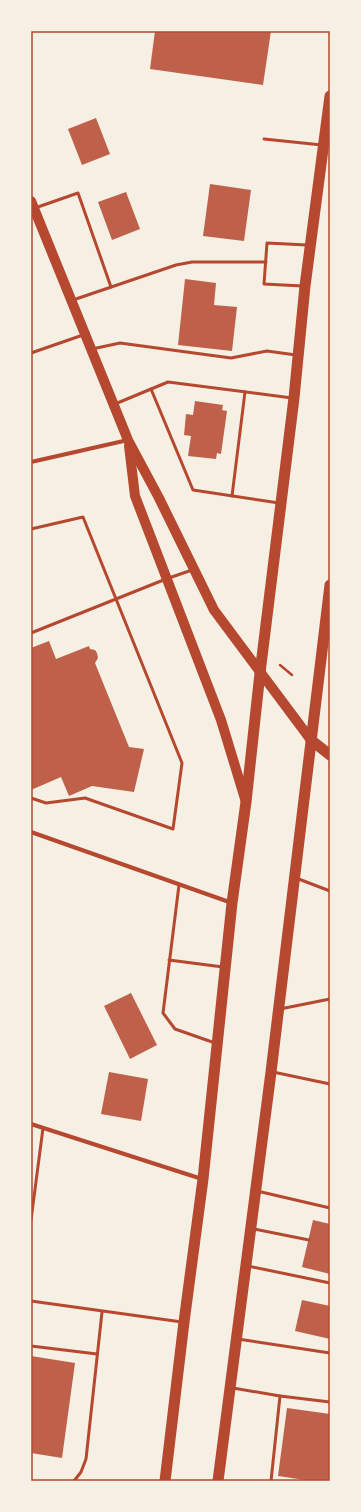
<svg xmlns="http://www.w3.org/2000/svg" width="361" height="1512" font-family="'Fira Sans',sans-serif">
<rect width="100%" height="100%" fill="#f6efe4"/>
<g fill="#bf614a">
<polygon points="155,31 271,31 263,85 150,69"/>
<polygon points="96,118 110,154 82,165 68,129"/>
<polygon points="210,184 251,190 244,241 203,236"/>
<polygon points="126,192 140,229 112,240 98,202"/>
<polygon points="185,279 216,283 214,305 237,307 232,351 178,345"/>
<polygon points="195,401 223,405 222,410 227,411 221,454 217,453 216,459 188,456 191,436 184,435 186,414 193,415"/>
<polygon points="49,641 56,659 89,646 90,649 95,650 97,653 98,658 95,663 129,747 144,749 134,792 92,786 69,796 61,777 31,790 31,648"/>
<polygon points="131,993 157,1045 130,1059 104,1006"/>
<polygon points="109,1072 148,1079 141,1121 101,1114"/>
<polygon points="313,1220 330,1224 330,1274 302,1267"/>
<polygon points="302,1300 330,1306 330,1339 295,1331"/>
<polygon points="31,1356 75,1363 62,1458 31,1453"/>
<polygon points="287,1408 330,1414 330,1481 312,1481 278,1476"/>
</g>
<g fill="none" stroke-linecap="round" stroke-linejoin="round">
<polyline stroke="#b5482f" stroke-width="2.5" points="280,665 292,675"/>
<g stroke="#b5482f" stroke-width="3">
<polyline points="264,139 322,145"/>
<polyline points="35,208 78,193 111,287"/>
<polyline points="303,286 264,284 267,243 307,245"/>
<polyline points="73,300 176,265 192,262 266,262"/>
<polyline points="92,349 120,343 231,358 267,351 296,355"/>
<polyline points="31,353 83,335"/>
<polyline points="151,389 193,490 279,503"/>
<polyline points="115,404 168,382 292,398"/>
<polyline points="232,496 245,392"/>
<polyline points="31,529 83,517 182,763 173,829 85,798 46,803 31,798"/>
<polyline points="31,633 166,579 192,570"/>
<polyline points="296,878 330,891"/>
<polyline points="179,885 163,1013 175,1029 215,1043"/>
<polyline points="169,960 223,967"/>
<polyline points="280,1009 330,999"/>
<polyline points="273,1072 330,1084"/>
<polyline points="257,1191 330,1208"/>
<polyline points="31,1220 43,1128"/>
<polyline points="254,1229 309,1240"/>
<polyline points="248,1266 330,1283"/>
<polyline points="31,1301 182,1322"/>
<polyline points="238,1339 330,1353"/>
<polyline points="31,1346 97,1354"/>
<polyline points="233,1388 280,1396 271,1481"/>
<polyline points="280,1396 330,1402"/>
<polyline points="74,1481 81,1472 86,1459 102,1312"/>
</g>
<g stroke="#b5482f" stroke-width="4">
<polyline points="31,462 128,440"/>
<polyline points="31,832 232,903"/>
<polyline points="31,1124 202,1179"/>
</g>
<g stroke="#b5482f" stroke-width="10">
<polyline points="31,201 128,440 159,498 214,610 311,740"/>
<polyline points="129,446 135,496 221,720 246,802"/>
</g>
<g stroke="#b5482f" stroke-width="11">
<polyline points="311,740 330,755"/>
<polyline points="165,1481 184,1322 203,1179 232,903 246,802 260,673 294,398 305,286 330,96"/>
<polyline points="218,1481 271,1072 330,585"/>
</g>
</g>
<rect width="361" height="1512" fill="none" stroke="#f6efe4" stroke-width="64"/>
<rect x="32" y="32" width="297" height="1448" fill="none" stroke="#b5482f" stroke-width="1.5"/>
</svg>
